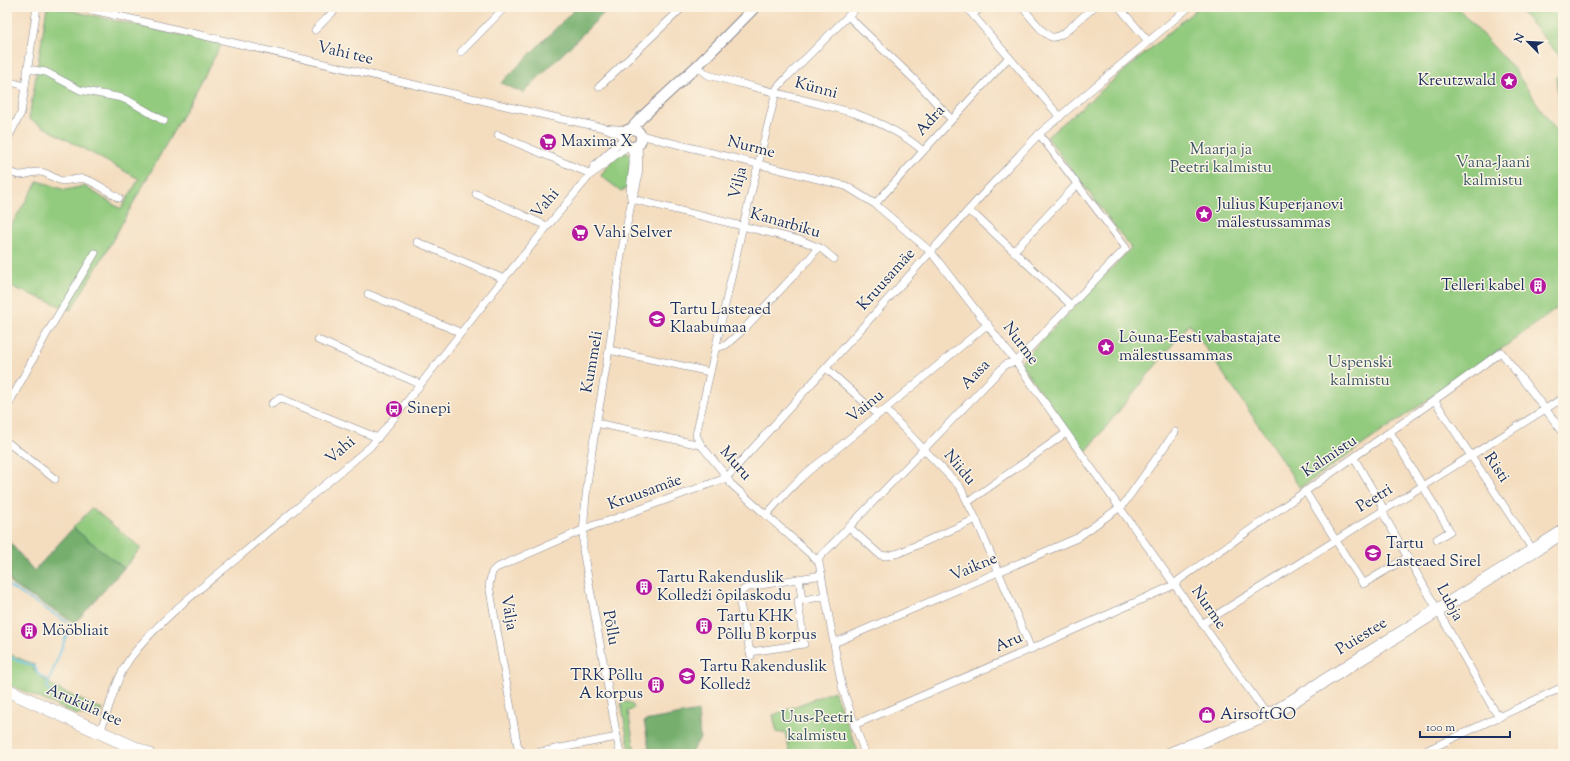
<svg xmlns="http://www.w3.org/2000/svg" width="1570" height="761" font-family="'Sorts Mill Goudy',serif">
<rect width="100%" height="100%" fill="#fcf5e5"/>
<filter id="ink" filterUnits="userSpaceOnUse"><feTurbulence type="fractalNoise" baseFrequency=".025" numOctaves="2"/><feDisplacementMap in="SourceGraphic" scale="8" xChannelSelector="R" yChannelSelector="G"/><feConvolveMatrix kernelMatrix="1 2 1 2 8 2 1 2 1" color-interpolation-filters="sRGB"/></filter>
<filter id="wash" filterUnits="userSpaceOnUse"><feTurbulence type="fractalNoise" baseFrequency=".012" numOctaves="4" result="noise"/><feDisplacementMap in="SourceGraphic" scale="16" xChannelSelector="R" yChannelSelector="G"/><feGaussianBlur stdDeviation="0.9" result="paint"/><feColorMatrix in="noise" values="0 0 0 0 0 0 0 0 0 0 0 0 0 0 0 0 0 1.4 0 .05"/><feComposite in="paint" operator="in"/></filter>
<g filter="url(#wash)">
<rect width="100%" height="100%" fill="#f4ddbf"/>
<g fill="#92ca7e" stroke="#567c6e">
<polygon points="47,7 54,7 222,44 106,252 71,310 7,285 7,232 38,181 65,190 84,186 121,209 139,179 29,119"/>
<polygon points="1199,7 1457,7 1513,68 1563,141 1563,304 1500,350 1300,488 1262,430 1189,324 1085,453 1020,363 1131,248 1047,137"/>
<polygon points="1517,7 1563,7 1563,60"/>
<polygon points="1563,72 1563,119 1560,113 1556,78"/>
<path d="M626 152 632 157 627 188 621 191 601 176C604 168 618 153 626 152Z"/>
<polygon points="92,508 141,548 124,568 73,528"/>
<path d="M7 653 35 665 33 668C49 690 80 698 103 710L99 720 78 714 77 715 10 685 7 680Z"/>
<polygon points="834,691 859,754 790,754 785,732 777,733 773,715"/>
<polygon points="628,702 632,704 634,708 632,710 628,711 635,751 630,752 621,703"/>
</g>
<g fill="#75ae6d" stroke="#486e66">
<polygon points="577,7 610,7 523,93 501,83"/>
<polygon points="73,528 124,568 75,623 12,585 7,572 7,539 34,571"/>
<polygon points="698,711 700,738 690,754 630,754 630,752 649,748 644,721"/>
</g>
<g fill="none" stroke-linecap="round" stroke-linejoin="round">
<g stroke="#68c4e6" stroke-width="2">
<polyline points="7,585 67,622 69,628 47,687 54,699"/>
<polyline points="7,656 35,667 38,674 49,681"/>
</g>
</g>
</g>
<g filter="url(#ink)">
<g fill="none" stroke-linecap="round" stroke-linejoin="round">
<g stroke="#88868e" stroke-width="8">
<g id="street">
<polyline points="80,7 562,119 605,128 627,130"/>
<polyline points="966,7 1060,117"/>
<path d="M1022 7C1028 13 1044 36 1052 37 1056 38 1060 35 1064 33L1094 7"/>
<polyline points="1119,7 1148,41"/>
<polyline points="973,14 982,7"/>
<polyline points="114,15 118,7"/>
<polyline points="848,16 916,81 951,119"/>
<polyline points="315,30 338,7"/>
<polyline points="461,52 505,7"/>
<path d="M697 66 708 75 854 113C879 122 903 133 923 151"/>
<polyline points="28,69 46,72 80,90 122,98 131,102 164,121"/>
<polyline points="7,81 25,86"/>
<polyline points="599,87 683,7"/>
<polyline points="498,135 591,174"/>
<polyline points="640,135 846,186 875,204 931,252 1016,362 1268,716"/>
<polyline points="7,140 21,113 37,7"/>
<path d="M7 170C24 180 24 172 39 172 47 172 53 178 59 180 68 183 76 177 84 179 93 180 110 193 119 198"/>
<path d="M591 174C605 167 614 153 629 146 639 163 627 181 631 199"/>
<polyline points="476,194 547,226"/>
<polyline points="632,199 803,241 822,249 834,259"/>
<polyline points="875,204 1009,57"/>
<polyline points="968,211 977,217 1071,305"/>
<polyline points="417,242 504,279"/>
<polyline points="1014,251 1077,184"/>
<polyline points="368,294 457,331 459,334"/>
<polyline points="318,340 420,384"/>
<polyline points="716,348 726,345 745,328 811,257 818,247"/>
<polyline points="609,350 710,372"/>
<polyline points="826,368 874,411 878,413 887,411 890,414 960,487 976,519 1031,649"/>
<polyline points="1435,401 1533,550"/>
<polyline points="272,404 280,398 378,438"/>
<polyline points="7,407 46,335 95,253"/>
<polyline points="596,423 701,445 723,472 731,484 817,560 819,563 842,687 865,754"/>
<polyline points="1390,432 1450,531 1437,539"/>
<polyline points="7,442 55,479"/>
<polyline points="701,445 696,435 741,234 777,88 788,76 857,7"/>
<polyline points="1354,458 1382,506 1385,517 1494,710 1500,717"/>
<polyline points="1305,491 1363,584 1408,557"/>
<polyline points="968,502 1066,433"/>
<path d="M766 515C785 494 803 473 827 457L988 324"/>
<polyline points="849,527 880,555 886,556 899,553 976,519"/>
<polyline points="817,560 1006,364 1016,362 1126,248 1039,134"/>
<polyline points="799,579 802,600"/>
<polyline points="1202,624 1563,398"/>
<polyline points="834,643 1077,538 1123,505 1175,432"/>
<path d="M750 652 739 599C739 592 743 589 749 587L822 575"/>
<polyline points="751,656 750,652 804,644 798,601 825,596"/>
<path d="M854 725 1031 649 1174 585 1179 580C1286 504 1395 430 1501 352L1563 432"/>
<path d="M100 732C110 707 115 679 131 657 159 620 200 589 235 560 280 522 325 485 370 447L394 418 497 287 591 174 594 166 623 139 619 134 605 128"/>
<polyline points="526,754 518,748 489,585 492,572 496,568 594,525 608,521 726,478 983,194 1039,134 1189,7"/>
<polyline points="530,754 617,737"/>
<path d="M620 754 583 550C583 486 597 424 607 361 613 328 615 295 620 262 623 241 628 220 632 199 640 182 639 163 638 144"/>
<polyline points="1419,754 1563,687"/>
</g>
</g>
<g stroke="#88868e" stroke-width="12">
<g id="secondary">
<polyline points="631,129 642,117 697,66 755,7"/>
<circle cx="632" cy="138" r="9"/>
</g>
</g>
<g stroke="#88868e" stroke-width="14">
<g id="highway">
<polyline points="7,690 148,754"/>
<polyline points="1170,754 1275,712 1563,532"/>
</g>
</g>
<use href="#street" stroke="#fff" stroke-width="7"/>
<use href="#secondary" stroke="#fff" stroke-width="10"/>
<use href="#highway" stroke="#fff" stroke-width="13"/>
</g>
</g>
<defs>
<g id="sight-disc" transform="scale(0.9)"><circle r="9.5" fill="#b5179e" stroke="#fcf5e5"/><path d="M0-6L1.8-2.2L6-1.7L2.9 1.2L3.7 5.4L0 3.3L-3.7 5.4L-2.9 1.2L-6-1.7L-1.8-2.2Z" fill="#fff"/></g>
<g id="supermarket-disc" transform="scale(0.9)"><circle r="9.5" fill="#b5179e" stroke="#fcf5e5"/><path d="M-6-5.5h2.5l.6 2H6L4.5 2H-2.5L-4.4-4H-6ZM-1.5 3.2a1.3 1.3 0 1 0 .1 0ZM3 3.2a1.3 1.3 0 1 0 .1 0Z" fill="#fff"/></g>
<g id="building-disc" transform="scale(0.9)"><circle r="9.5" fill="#b5179e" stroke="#fcf5e5"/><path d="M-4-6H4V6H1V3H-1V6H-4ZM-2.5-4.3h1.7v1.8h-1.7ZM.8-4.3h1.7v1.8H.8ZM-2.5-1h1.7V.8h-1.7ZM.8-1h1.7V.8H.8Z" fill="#fff"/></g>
<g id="school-disc" transform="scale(0.9)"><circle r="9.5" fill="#b5179e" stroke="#fcf5e5"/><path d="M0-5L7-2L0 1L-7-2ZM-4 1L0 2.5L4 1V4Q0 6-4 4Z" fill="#fff"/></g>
<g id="bus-disc" transform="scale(0.9)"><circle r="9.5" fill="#b5179e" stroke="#fcf5e5"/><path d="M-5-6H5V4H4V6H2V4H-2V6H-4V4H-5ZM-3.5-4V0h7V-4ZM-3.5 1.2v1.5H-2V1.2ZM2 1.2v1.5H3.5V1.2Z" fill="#fff"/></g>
<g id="university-disc" transform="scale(0.9)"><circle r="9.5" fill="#b5179e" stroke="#fcf5e5"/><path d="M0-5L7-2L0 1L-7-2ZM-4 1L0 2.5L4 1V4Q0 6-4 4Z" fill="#fff"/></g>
<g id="shop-disc" transform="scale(0.9)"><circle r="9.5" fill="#b5179e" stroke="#fcf5e5"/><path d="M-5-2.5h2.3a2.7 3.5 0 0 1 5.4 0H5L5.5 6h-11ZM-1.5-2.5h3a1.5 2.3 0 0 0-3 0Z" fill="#fff"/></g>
</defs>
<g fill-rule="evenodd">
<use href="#sight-disc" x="1509" y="81"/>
<use href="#supermarket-disc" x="548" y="142"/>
<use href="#sight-disc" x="1204" y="214"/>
<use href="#supermarket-disc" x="580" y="233"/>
<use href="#building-disc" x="1538" y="286"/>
<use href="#school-disc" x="657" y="319"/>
<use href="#sight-disc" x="1106" y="347"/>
<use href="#bus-disc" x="394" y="409"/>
<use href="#school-disc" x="1373" y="553"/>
<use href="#building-disc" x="644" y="587"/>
<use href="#building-disc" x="704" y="626"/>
<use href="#building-disc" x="29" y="631"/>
<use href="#university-disc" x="687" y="676"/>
<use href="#building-disc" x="656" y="685"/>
<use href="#shop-disc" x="1207" y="715"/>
</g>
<g text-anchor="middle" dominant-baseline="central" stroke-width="3" stroke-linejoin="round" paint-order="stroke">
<g font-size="16" fill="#1b2f5e" stroke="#fcf5e5">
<text transform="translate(345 54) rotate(13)">Vahi tee</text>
<text transform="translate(816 89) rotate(15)">Künni</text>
<text transform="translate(931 121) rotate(-48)">Adra</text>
<text transform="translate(751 148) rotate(14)">Nurme</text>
<text transform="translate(739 183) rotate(-76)">Vilja</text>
<text transform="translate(546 204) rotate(-50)">Vahi</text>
<text transform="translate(785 224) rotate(16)">Kanarbiku</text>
<text transform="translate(887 280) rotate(-48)">Kruusamäe</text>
<text transform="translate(1020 344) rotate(53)">Nurme</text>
<text transform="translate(593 362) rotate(-80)">Kummeli</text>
<text transform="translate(976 375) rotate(-46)">Aasa</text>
<text transform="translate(866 407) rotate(-39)">Vainu</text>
<text transform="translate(341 451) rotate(-41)">Vahi</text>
<text transform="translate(1330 457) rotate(-34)">Kalmistu</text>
<text transform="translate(735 464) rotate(49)">Muru</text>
<text transform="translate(959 468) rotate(50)">Niidu</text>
<text transform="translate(1496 468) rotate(56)">Risti</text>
<text transform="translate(645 493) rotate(-20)">Kruusamäe</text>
<text transform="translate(1375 499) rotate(-32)">Peetri</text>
<text transform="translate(974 568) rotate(-23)">Vaikne</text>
<text transform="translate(1449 603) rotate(62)">Lubja</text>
<text transform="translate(1208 608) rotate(55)">Nurme</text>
<text transform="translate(508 613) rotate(80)">Välja</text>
<text transform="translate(610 628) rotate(80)">Põllu</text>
<text transform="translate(1362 637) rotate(-32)">Puiestee</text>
<text transform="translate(1009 643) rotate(-23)">Aru</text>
<text transform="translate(84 706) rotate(24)">Aruküla tee</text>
</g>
<g font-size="16" fill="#1b2f5e" stroke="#fcf5e5" text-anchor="start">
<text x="1496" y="81" text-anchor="end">Kreutzwald</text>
<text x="561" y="142">Maxima X</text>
<text x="1217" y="205">Julius Kuperjanovi<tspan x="1217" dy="18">mälestussammas</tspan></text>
<text x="593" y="233">Vahi Selver</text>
<text x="1525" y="286" text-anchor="end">Telleri kabel</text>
<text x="670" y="310">Tartu Lasteaed<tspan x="670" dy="18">Klaabumaa</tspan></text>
<text x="1119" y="338">Lõuna-Eesti vabastajate<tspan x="1119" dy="18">mälestussammas</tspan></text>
<text x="407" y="409">Sinepi</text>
<text x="1386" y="544">Tartu<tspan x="1386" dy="18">Lasteaed Sirel</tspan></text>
<text x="657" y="578">Tartu Rakenduslik<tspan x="657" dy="18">Kolledži õpilaskodu</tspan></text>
<text x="717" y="617">Tartu KHK<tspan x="717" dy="18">Põllu B korpus</tspan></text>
<text x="42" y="631">Mööbliait</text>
<text x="700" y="667">Tartu Rakenduslik<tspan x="700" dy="18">Kolledž</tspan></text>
<text x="643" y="676" text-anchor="end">TRK Põllu<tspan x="643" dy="18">A korpus</tspan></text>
<text x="1220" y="715">AirsoftGO</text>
</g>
<g font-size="16" fill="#395666" stroke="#fcf5e5">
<text x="1221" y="150">Maarja ja<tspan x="1221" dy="18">Peetri kalmistu</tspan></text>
<text x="1493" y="163">Vana-Jaani<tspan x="1493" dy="18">kalmistu</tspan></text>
<text x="1360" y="363">Uspenski<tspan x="1360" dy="18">kalmistu</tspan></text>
<text x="817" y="718">Uus-Peetri<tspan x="817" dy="18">kalmistu</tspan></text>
</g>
</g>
<rect width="1570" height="761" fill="none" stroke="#fcf5e5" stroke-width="24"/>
<g transform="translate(1528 42) rotate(294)" stroke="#fcf5e5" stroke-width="3" paint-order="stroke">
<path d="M0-3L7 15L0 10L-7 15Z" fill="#1b2f5e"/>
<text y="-6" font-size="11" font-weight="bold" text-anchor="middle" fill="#1b2f5e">N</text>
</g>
<path d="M1420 731v6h90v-6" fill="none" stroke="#1b2f5e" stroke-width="2"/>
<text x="1426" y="731" font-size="12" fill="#1b2f5e" stroke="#fcf5e5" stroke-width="3" paint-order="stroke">100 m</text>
</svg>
